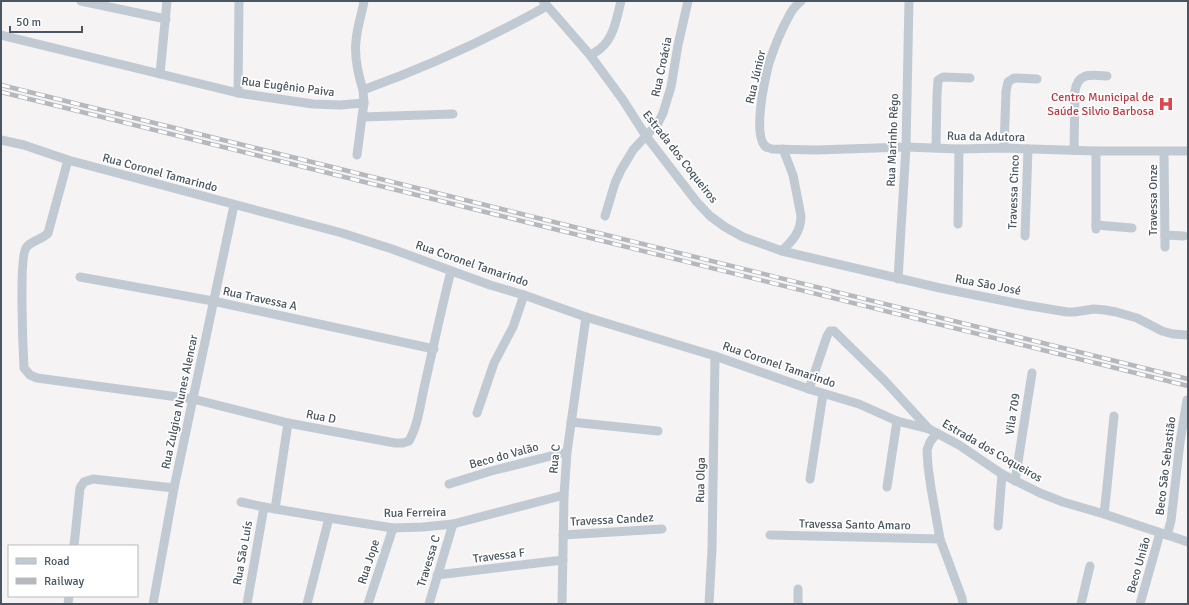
<svg xmlns="http://www.w3.org/2000/svg" width="1189" height="605" font-family="Signika,sans-serif">
<rect width="100%" height="100%" fill="#f5f3f3"/>
<g fill="none" stroke-linecap="round" stroke-linejoin="round">
<g stroke="#c1cad2" stroke-width="9">
<polyline points="81,1 166,19"/>
<polyline points="543,1 590,55 623,100 646,136 696,201 710,216 725,227 743,237 782,251 940,288 1025,305 1067,312 1074,312 1094,309 1105,310 1116,312 1137,318 1162,331 1173,334 1188,335"/>
<path d="M801 1C795 6 791 11 788 18 780 32 774 48 769 63 765 79 752 135 766 147 768 148 770 148 772 149L816 150 906 147 959 149 1004 148 1096 151H1188"/>
<polyline points="1,35 238,93 313,104 340,105 364,103"/>
<path d="M590 55C594 53 598 51 601 48 614 37 617 17 621 1"/>
<polyline points="160,74 167,1"/>
<path d="M363 90C358 74 354 58 356 41 357 27 362 14 364 1"/>
<polyline points="238,93 239,1"/>
<path d="M453 114 362 117 364 103 363 90C427 67 488 39 547 6"/>
<polyline points="1,140 24,145 68,160 342,233 392,249 490,285 524,295 586,317 715,356 809,389 859,404 897,421 929,429"/>
<polyline points="936,148 937,95 938,80 943,77 970,78"/>
<polyline points="1004,148 1006,91 1008,82 1014,78 1037,79"/>
<path d="M1074 150 1075 91C1078 72 1091 75 1107 76"/>
<polyline points="1096,151 1096,229"/>
<polyline points="1164,152 1165,247"/>
<polyline points="357,155 362,117"/>
<path d="M68 160 48 233C42 240 30 241 26 248 19 258 23 350 24 368L30 375 37 378 193 399 288 423 395 443H403L409 441C418 425 420 406 424 388 433 349 441 310 451 271"/>
<polyline points="605,216 615,183 621,170 633,150 658,123 663,113 671,87 678,45 688,1"/>
<polyline points="958,224 959,149"/>
<polyline points="1096,225 1132,228"/>
<polyline points="1165,235 1184,236"/>
<polyline points="1025,236 1028,149"/>
<path d="M782 251C792 241 801 232 801 216L793 175 783 149"/>
<polyline points="80,277 213,301 434,349"/>
<polyline points="898,279 906,147 909,1"/>
<polyline points="809,389 827,336 830,331 834,331 885,381 929,429 959,445 1002,474 1040,493 1063,502 1104,514 1188,542"/>
<polyline points="477,413 494,363 513,327 524,295"/>
<polyline points="571,422 658,431"/>
<polyline points="937,433 930,442 927,450 928,466 931,488 940,539 962,598 963,604"/>
<polyline points="810,479 823,394"/>
<polyline points="1015,481 1032,373"/>
<polyline points="449,484 491,471 567,452"/>
<polyline points="887,487 897,421"/>
<polyline points="241,502 264,507 329,518 393,528 423,527 453,524 564,495"/>
<polyline points="275,509 288,423"/>
<polyline points="1104,514 1107,487 1114,416"/>
<polyline points="998,526 1002,474"/>
<polyline points="563,535 662,529"/>
<polyline points="770,535 940,539"/>
<polyline points="1167,535 1171,521 1180,442 1187,400"/>
<polyline points="74,546 80,488 84,482 93,479 174,488"/>
<polyline points="437,575 563,560"/>
<polyline points="798,589 798,604"/>
<polyline points="68,604 69,596"/>
<polyline points="153,604 174,488 234,205"/>
<polyline points="247,604 264,507"/>
<polyline points="307,604 329,518"/>
<polyline points="368,604 393,528"/>
<polyline points="429,604 453,524"/>
<polyline points="562,604 564,495 567,452 586,317"/>
<polyline points="709,604 712,549 715,356"/>
<polyline points="1081,604 1090,566"/>
<polyline points="1140,604 1160,533"/>
</g>
<g stroke="#b5b8bd" stroke-width="4.5">
<g id="rail">
<polyline points="1,85 1188,379"/>
<polyline points="1,92 1188,386"/>
</g>
</g>
<use href="#rail" stroke="#fff" stroke-width="3" stroke-dasharray="9" stroke-linecap="butt"/>
</g>
<defs>
<g id="hospital-bare" transform="scale(1.2)"><path d="M-5-5h3v3.5h4V-5h3V5h-3V1.5h-4V5h-3Z" fill="#e0444e" stroke="#fff" stroke-width="2.5" paint-order="stroke"/></g>
</defs>
<g fill-rule="evenodd">
<use href="#hospital-bare" x="1166" y="104"/>
</g>
<g text-anchor="middle" dominant-baseline="central" stroke-width="3.5" stroke-linejoin="round" paint-order="stroke">
<g font-size="12" fill="#4a5661" stroke="#fff">
<text transform="translate(662 67) rotate(-78)">Rua Croácia</text>
<text transform="translate(756 77) rotate(-77)">Rua Júnior</text>
<text transform="translate(288 87) rotate(7)">Rua Eugênio Paiva</text>
<text transform="translate(986 137) rotate(1)">Rua da Adutora</text>
<text transform="translate(893 140) rotate(-88)">Rua Marinho Rêgo</text>
<text transform="translate(680 157) rotate(52)">Estrada dos Coqueiros</text>
<text transform="translate(160 173) rotate(15)">Rua Coronel Tamarindo</text>
<text transform="translate(1014 192) rotate(-88)">Travessa Cinco</text>
<text transform="translate(1153 200) rotate(-90)">Travessa Onze</text>
<text transform="translate(472 264) rotate(19)">Rua Coronel Tamarindo</text>
<text transform="translate(988 285) rotate(11)">Rua São José</text>
<text transform="translate(260 299) rotate(12)">Rua Travessa A</text>
<text transform="translate(779 365) rotate(19)">Rua Coronel Tamarindo</text>
<text transform="translate(180 402) rotate(-78)">Rua Zulgica Nunes Alencar</text>
<text transform="translate(1013 414) rotate(-81)">Vila 709</text>
<text transform="translate(321 417) rotate(11)">Rua D</text>
<text transform="translate(992 451) rotate(30)">Estrada dos Coqueiros</text>
<text transform="translate(504 456) rotate(-15)">Beco do Valão</text>
<text transform="translate(555 459) rotate(-85)">Rua C</text>
<text transform="translate(1166 466) rotate(-83)">Beco São Sebastião</text>
<text transform="translate(701 480) rotate(-89)">Rua Olga</text>
<text transform="translate(415 513) rotate(-1)">Rua Ferreira</text>
<text transform="translate(612 520) rotate(-3)">Travessa Candez</text>
<text transform="translate(855 525) rotate(1)">Travessa Santo Amaro</text>
<text transform="translate(243 553) rotate(-80)">Rua São Luís</text>
<text transform="translate(499 556) rotate(-7)">Travessa F</text>
<text transform="translate(429 561) rotate(-73)">Travessa C</text>
<text transform="translate(369 562) rotate(-72)">Rua Jope</text>
<text transform="translate(1139 565) rotate(-74)">Beco União</text>
</g>
<g font-size="12" fill="#be3a42" stroke="#fff" text-anchor="end">
<text x="1154" y="97">Centro Municipal de<tspan x="1154" dy="14">Saúde Silvio Barbosa</tspan></text>
</g>
</g>
<rect width="1189" height="605" fill="none" stroke="#4a5661" stroke-width="4"/>
<rect x="8" y="545" width="130" height="52" fill="#ffffff" stroke="#b7bbc0"/>
<rect x="16" y="558" width="20" height="6" fill="#c1cad2" stroke="#b7bbc0"/>
<text x="44" y="565" font-size="12" fill="#4a5661">Road</text>
<rect x="16" y="578" width="20" height="6" fill="#b5b8bd" stroke="#b7bbc0"/>
<text x="44" y="585" font-size="12" fill="#4a5661">Railway</text>
<path d="M10 26v6h72v-6" fill="none" stroke="#4a5661" stroke-width="2"/>
<text x="16" y="26" font-size="12" fill="#4a5661" stroke="#ffffff" stroke-width="3" paint-order="stroke">50 m</text>
</svg>
